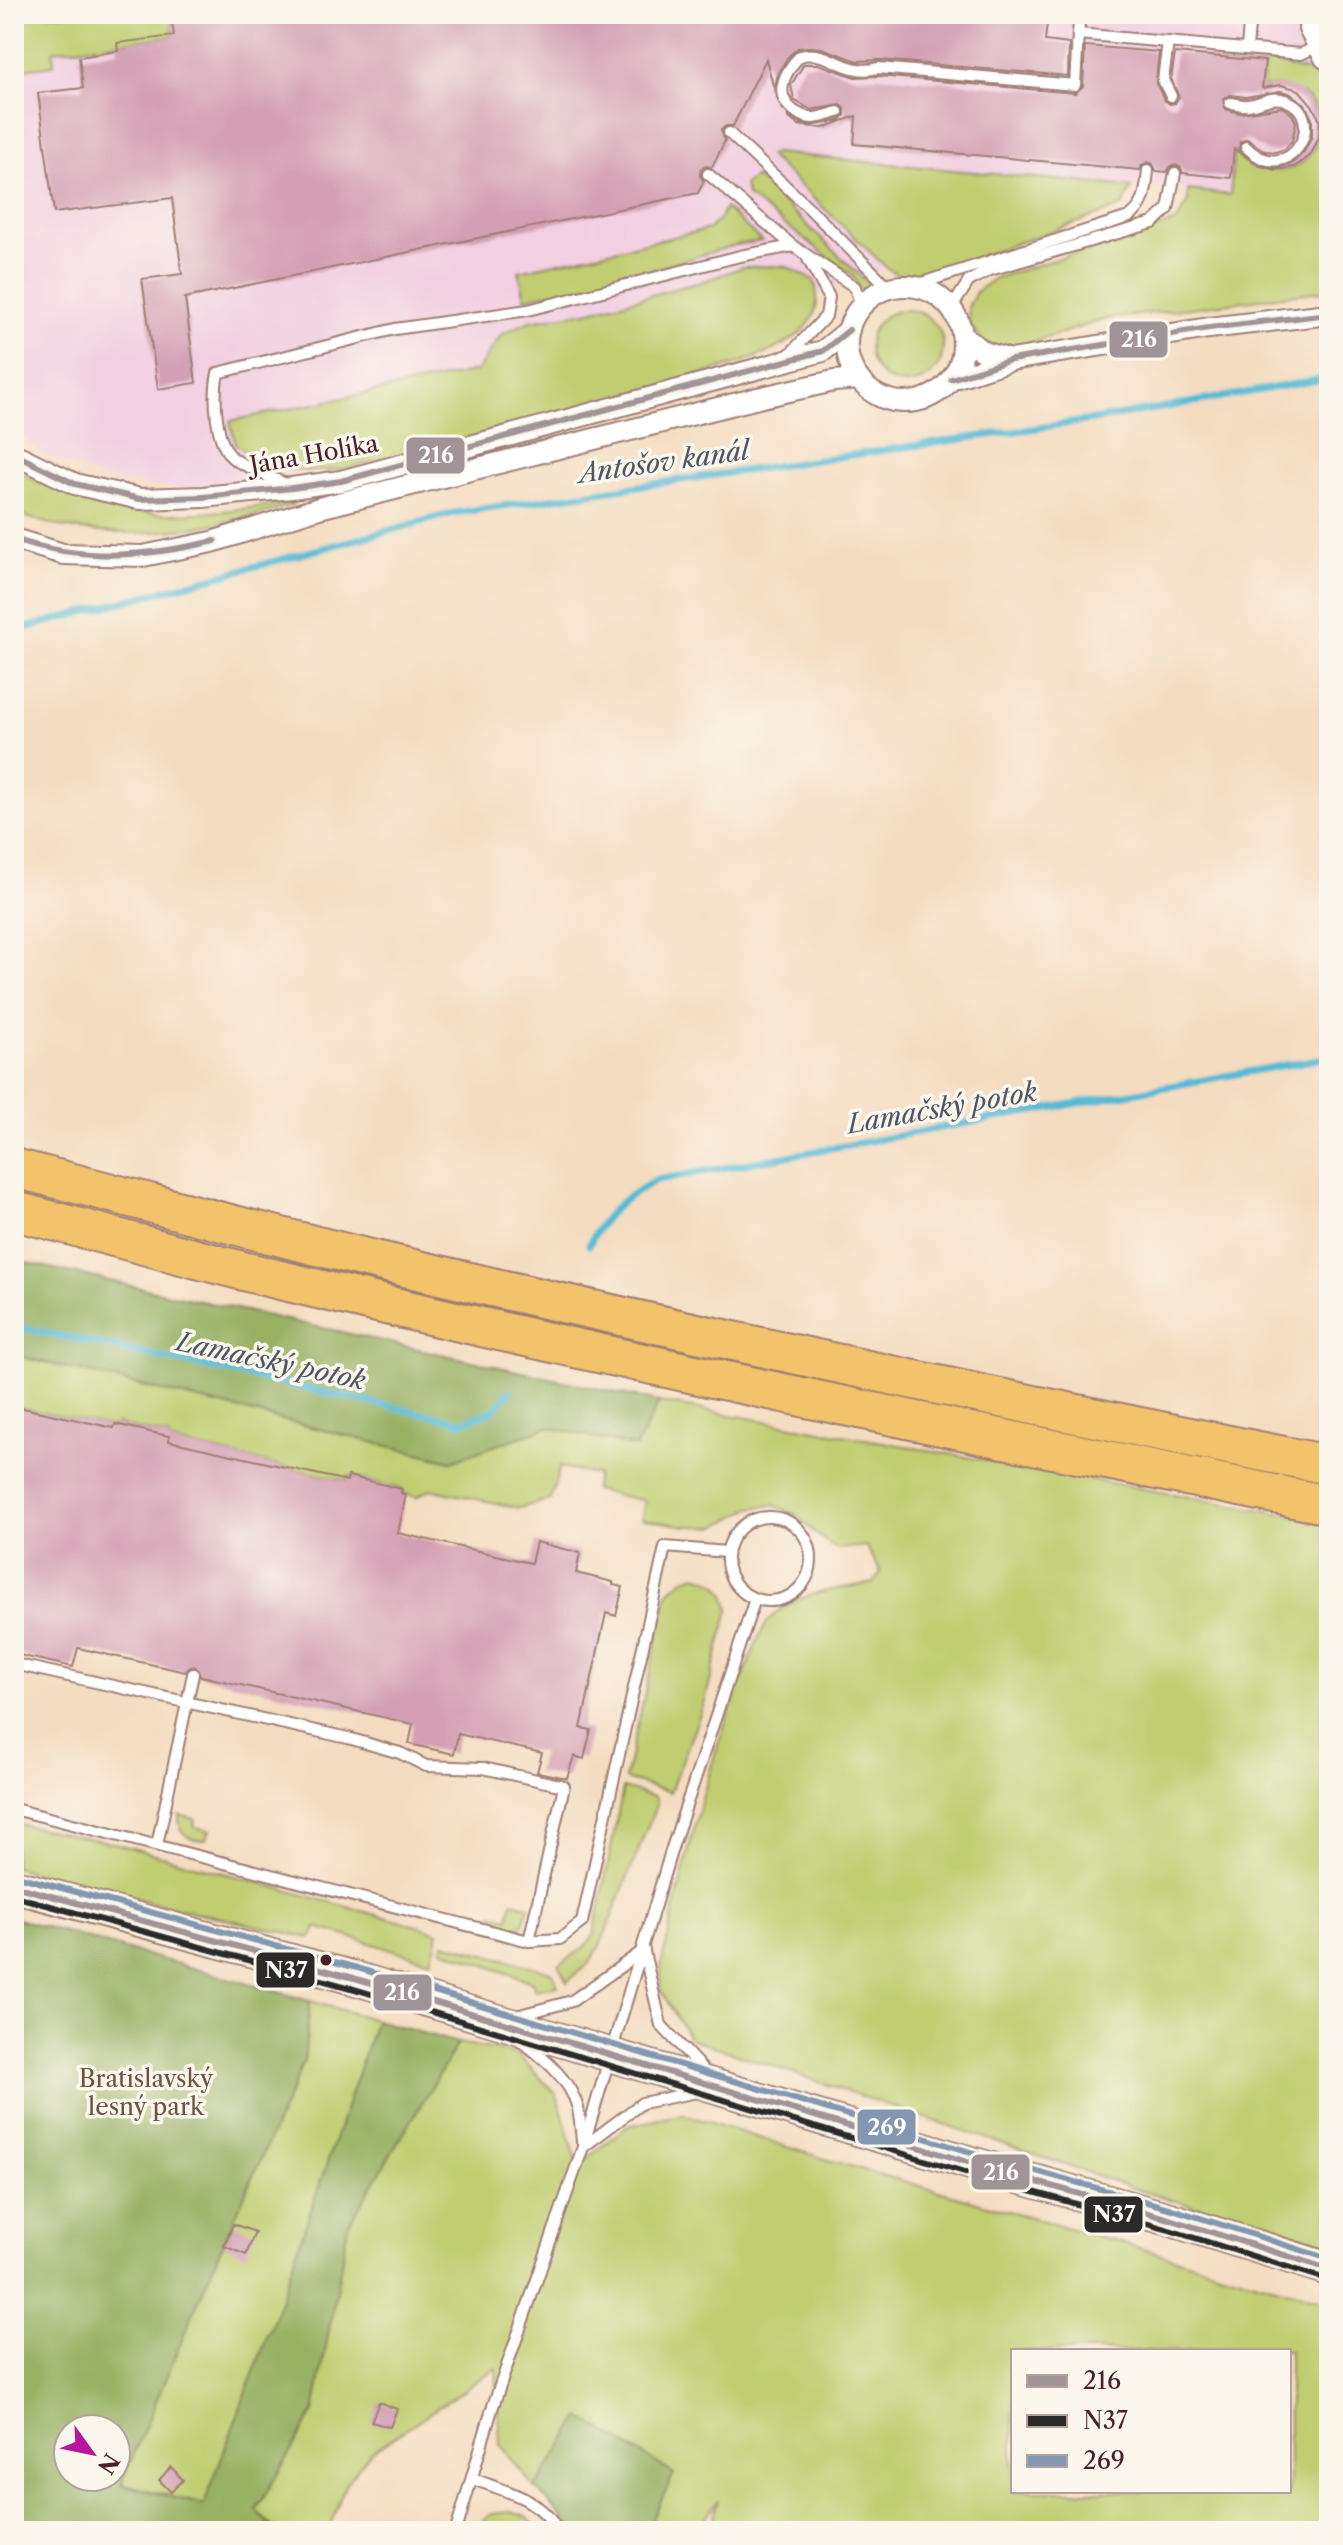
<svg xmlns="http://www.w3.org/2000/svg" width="1343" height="2545" font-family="'Libre Caslon Text',serif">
<rect width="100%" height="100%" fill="#fbf7ec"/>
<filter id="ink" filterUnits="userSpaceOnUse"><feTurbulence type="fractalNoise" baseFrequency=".0125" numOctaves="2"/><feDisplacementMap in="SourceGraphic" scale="16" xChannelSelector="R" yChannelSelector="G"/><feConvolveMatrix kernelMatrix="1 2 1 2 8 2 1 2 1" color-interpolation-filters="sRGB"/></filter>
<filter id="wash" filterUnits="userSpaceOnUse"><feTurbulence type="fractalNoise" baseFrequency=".006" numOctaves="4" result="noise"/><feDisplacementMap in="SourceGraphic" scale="32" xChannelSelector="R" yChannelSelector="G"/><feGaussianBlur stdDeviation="1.8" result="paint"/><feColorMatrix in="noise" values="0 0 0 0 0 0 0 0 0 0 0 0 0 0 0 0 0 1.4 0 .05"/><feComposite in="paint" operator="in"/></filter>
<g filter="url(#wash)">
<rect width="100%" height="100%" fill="#f4dcc0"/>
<polygon fill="#f2cfe1" points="14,14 1329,14 1329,200 1230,195 774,153 770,157 887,268 818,293 814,280 743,267 704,281 587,312 530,321 502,334 478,371 231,421 274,466 296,470 246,480 172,488 101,478 42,453 14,431"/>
<g fill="#c0ce71" stroke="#85764e" stroke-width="2" fill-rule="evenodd">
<polygon points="14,14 171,14 174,36 53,51 54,65 14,70"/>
<path d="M1265 61 1310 72 1329 83V290L1106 319 1021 346 1000 349 983 342 970 326 969 319 968 307 976 292 995 278 1176 222 1188 203V190L1230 195 1234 151C1247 156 1258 168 1273 170 1332 176 1341 75 1262 88Z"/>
<polygon points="774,153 1132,187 1123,205 1116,209 913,279 900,276 887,268 769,156"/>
<polygon points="754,178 759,179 872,287 863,294 852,275 747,196 744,185"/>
<polygon points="725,208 762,241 736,245 616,280 525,298 519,271 709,229 721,217"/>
<path d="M785 266 814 280C819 296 819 312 807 326 784 354 720 369 686 379 575 413 462 439 350 468 305 475 274 471 236 445L230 421 477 371 502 334 530 321 587 312 704 281 743 267Z"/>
<circle cx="906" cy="347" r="37"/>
<path d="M14 469C116 526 176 518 287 503L293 505C204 531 103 549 14 512Z"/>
<path d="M14 1355 451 1461 548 1427 636 1446 659 1402 1329 1522V2245L1145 2192 689 2038 661 1991V1966C685 1866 706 1763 747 1667 754 1650 761 1626 775 1614 803 1591 839 1589 873 1583L881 1572 866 1546 837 1549 817 1535 795 1514 774 1505 751 1508 715 1527 686 1526 641 1519 645 1501 594 1490 597 1475 560 1467 550 1500 519 1508 430 1489 417 1497 401 1493 402 1489 348 1476 347 1481 169 1441V1436L116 1424 114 1428 14 1406Z"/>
<path d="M696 1575C717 1580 726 1589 729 1610L705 1701 670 1792 625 1779 668 1593 682 1580Z"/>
<polygon points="623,1788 655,1797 657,1803 600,1946 589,1963 567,1982 559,1965 585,1947 594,1935"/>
<path d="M179 1815 195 1819 194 1827 210 1830 206 1839C189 1843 178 1832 179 1815Z"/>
<polygon points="14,1823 114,1843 439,1932 431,1961 316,1927 311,1938 92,1889 14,1867"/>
<polygon points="512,1902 529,1906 522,1926 516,1928 494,1921 493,1914 509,1918"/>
<polygon points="444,1943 552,1972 558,1986 536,1990 532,1982 442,1949"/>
<polygon points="310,2001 376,2020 273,2321 204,2505 121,2483 217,2257 304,2061"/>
<path d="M458 2043 517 2054 557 2095 578 2165 628 2126 683 2114 822 2158 1329 2302V2531H710L718 2500 695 2531H646L673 2474 581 2418 535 2488 500 2445 496 2368 370 2453 346 2483 328 2531H276L256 2511 314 2412 348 2225ZM1013 2351H1289V2491H1013Z"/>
<polygon points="508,2511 528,2517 540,2531 473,2531 489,2515"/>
</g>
<g fill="#98b163" stroke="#716847" stroke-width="2" fill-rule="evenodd">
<polygon points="14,1260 659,1402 636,1447 548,1427 451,1461 14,1355"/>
<path d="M14 1918 310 2001 304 2061 217 2257 121 2484 204 2505 273 2321 376 2020 458 2043 348 2225 314 2412 256 2510 276 2531H14ZM68 2429H116V2477H68Z"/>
<polygon points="581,2417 674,2474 646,2531 575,2531 535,2488"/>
</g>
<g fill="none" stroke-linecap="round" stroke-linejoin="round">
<g stroke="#56bad4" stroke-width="7">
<polyline points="14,631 454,513 1099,419 1329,378"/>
<path d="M589 1245C604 1212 626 1196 657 1180L1329 1057"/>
<polyline points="14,1326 463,1422 494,1410 510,1391"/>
</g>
</g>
<g id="blocks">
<g fill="#d39fb4">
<polygon points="171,14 1048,14 1045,41 1069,44 1068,76 879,60 857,61 822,48 810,47 798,48 788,57 778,73 774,89 766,59 733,126 726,126 721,130 725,141 712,167 706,166 701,169 700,176 704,181 698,193 185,298 196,383 158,389 142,279 182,274 172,198 54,213 38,93 83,88 79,57 118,51 117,43 174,36"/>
<polygon points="1085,46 1159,52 1156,83 1164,100 1170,104 1175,103 1179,97 1171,79 1175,53 1265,61 1262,88 1281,85 1299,90 1312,105 1320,121 1319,138 1310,156 1294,167 1275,170 1260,166 1258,165 1277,168 1293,163 1305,151 1312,136 1312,119 1305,104 1289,93 1280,91 1246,97 1230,95 1223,99 1225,109 1240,113 1282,107 1292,114 1296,122 1292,141 1285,149 1276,152 1265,151 1247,139 1240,142 1239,151 1258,165 1234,149 1231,178 1183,173 1181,168 1176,165 1170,167 1167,172 1156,171 1153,164 1148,162 1142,165 1140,170 854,144 856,116 823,128 798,125 789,118 787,115 800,123 812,126 840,120 845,115 845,109 841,105 811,110 794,100 791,85 804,64 818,64 855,77 878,76 1075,93 1083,86"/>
<polygon points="14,1406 114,1428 115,1424 159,1434 169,1436 169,1441 347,1481 348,1476 402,1489 401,1493 406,1495 398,1533 531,1563 536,1542 580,1553 576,1573 613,1582 613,1585 623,1587 616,1616 606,1613 581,1728 591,1730 584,1759 574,1756 567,1778 537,1772 542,1753 458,1734 454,1754 409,1744 413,1724 201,1676 195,1666 190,1667 185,1672 78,1648 73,1667 14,1654"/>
<polygon points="233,2224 255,2232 246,2255 224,2246"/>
<polygon points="379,2402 397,2409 390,2427 371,2422"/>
<polygon points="171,2467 183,2480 171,2492 159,2480"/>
</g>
</g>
</g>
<g filter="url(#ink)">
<use href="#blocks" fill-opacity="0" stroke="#9f7e76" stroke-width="2"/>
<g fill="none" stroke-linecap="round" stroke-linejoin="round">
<g stroke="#9f7e76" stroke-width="14">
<g id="service">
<polyline points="1080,14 1078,34 1301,54 1318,46"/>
<polyline points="1168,42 1163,80 1171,96"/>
<polyline points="1247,48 1250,14"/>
<path d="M1230 103C1235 103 1243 106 1248 105 1262 104 1270 95 1285 100 1330 115 1291 191 1246 147"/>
<path d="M838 112C830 114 821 118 812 118 806 118 799 114 794 111 772 95 785 71 800 56 829 48 845 77 878 68L1075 85 1078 34"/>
<polyline points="729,133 809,208 889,288"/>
<polyline points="708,174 793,246 855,287 861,306"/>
<path d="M912 286 1129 217C1146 205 1146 189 1148 170"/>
<polyline points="951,309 969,281 990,270 1153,223 1168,209 1175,173"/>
<polyline points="787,357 826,316 829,297 808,259"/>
<path d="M287 485C270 476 250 469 234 459 215 445 213 395 218 373L395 329 528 310 740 256 793 246"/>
<circle cx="769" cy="1559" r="42"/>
<polyline points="14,1664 348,1738 400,1753 426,1766 483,1768 564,1786 529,1941"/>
<polyline points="14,1809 529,1941 560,1939 582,1922 665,1547 727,1552"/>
<polyline points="157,1845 193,1674"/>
<polyline points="644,1952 661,2025 705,2072"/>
<polyline points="516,2016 572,2001 644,1950"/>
<path d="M520 2040C543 2057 570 2079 578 2108 580 2119 581 2130 582 2141"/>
<polyline points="583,2147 642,2103 697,2092"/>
<path d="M473 2479C504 2491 542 2498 557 2531"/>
<polyline points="456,2531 492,2409 583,2147 671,1851 755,1599"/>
</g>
</g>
<g stroke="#9f7e76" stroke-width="24">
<g id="minor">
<polyline points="1310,14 1309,29 1325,58 1329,60"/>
<circle cx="905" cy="344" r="58"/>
<polyline points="963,336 984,352 1011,360"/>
<polyline points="951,379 1011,360 1209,328 1329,314"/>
<polyline points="14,454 75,484 140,499 203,497 292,488 341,481 823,351 849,330"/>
<polyline points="14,539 63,554 143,556 212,542 319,508 762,397 834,381 859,379"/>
</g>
</g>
<g stroke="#9f7e76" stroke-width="36">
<polyline id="primary" points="14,1886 354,1978 1001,2172 1169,2219 1329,2269"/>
</g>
<g stroke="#9f7e76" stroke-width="42">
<g id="motorway">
<path d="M14 1168C130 1197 245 1229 362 1257 683 1332 1006 1401 1329 1465"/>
<path d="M14 1211C102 1233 188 1258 276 1279 625 1363 977 1434 1329 1505"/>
</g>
</g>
<use href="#service" stroke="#fff" stroke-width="10"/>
<use href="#minor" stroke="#fff" stroke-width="20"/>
<use href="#primary" stroke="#f2c36a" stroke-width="32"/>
<use href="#motorway" stroke="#f2c36a" stroke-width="38"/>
<g stroke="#fbf7ec" stroke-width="12">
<g id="bus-1">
<polyline points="951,379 1011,360 1209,328 1329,314"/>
<polyline points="14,454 75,484 140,499 203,497 292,488 341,481 823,351 849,330"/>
<path d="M14 539C82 562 146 557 215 541"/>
<polyline points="14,1886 354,1978 1001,2172 1169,2219 1329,2269"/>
</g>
</g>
<g stroke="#fbf7ec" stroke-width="12">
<polyline id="bus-2" points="14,1896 351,1988 998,2182 1166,2229 1326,2279"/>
</g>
<g stroke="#fbf7ec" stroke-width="12">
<polyline id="bus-3" points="17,1876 357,1968 1004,2162 1172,2209 1329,2259"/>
</g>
<use href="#bus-1" stroke="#a09498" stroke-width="6"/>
<use href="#bus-2" stroke="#2b2a29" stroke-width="6"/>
<use href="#bus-3" stroke="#8398b0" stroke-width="6"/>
</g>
</g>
<circle fill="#4a1f2b" stroke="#fbf7ec" stroke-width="3" cx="326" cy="1960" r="7"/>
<g text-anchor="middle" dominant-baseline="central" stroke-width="7" stroke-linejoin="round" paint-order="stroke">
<g font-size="24" fill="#4a1f2b" stroke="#fbf7ec">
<text transform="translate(314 454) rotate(-10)">Jána Holíka</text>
</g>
<g font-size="24" fill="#6d5440" stroke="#fbf7ec">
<text x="146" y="2078">Bratislavský<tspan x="146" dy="28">lesný park</tspan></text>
</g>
<g font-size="26" font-style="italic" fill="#4e5566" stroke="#fbf7ec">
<text transform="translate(664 462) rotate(-8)">Antošov kanál</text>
<text transform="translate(942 1108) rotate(-10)">Lamačský potok</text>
<text transform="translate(271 1361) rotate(12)">Lamačský potok</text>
</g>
</g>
<g stroke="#fbf7ec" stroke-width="3">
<rect x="1108" y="320" width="61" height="39" rx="8" fill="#a09498"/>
<rect x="405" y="436" width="61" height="39" rx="8" fill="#a09498"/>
<rect x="255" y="1951" width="61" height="38" rx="8" fill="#2b2a29"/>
<rect x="372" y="1973" width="61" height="39" rx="8" fill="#a09498"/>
<rect x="856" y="2108" width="61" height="38" rx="8" fill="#8398b0"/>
<rect x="970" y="2153" width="61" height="38" rx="8" fill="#a09498"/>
<rect x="1083" y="2195" width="61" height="39" rx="8" fill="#2b2a29"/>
</g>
<g font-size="22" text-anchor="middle" font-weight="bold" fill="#fff">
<text x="1139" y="347">216</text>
<text x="436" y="463">216</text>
<text x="286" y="1978">N37</text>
<text x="402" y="2000">216</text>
<text x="887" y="2135">269</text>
<text x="1001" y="2180">216</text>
<text x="1114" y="2222">N37</text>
</g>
<rect width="1343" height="2545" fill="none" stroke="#fbf7ec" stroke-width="48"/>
<rect x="1011" y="2349" width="280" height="144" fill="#fbf7ec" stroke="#b4a19f" stroke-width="2"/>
<rect x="1027" y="2375" width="40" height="12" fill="#a09498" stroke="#b4a19f" stroke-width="2"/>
<text x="1083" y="2389" font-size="24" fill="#4a1f2b">216</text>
<rect x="1027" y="2415" width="40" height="12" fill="#2b2a29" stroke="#b4a19f" stroke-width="2"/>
<text x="1083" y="2429" font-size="24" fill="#4a1f2b">N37</text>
<rect x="1027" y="2455" width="40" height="12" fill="#8398b0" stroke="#b4a19f" stroke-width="2"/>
<text x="1083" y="2469" font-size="24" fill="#4a1f2b">269</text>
<g transform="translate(92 2453) rotate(123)"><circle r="38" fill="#fbf7ec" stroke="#b4a19f" stroke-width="2"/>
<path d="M0-6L14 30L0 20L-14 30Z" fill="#b5179e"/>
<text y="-12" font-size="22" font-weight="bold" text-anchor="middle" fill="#4a1f2b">N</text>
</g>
</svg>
